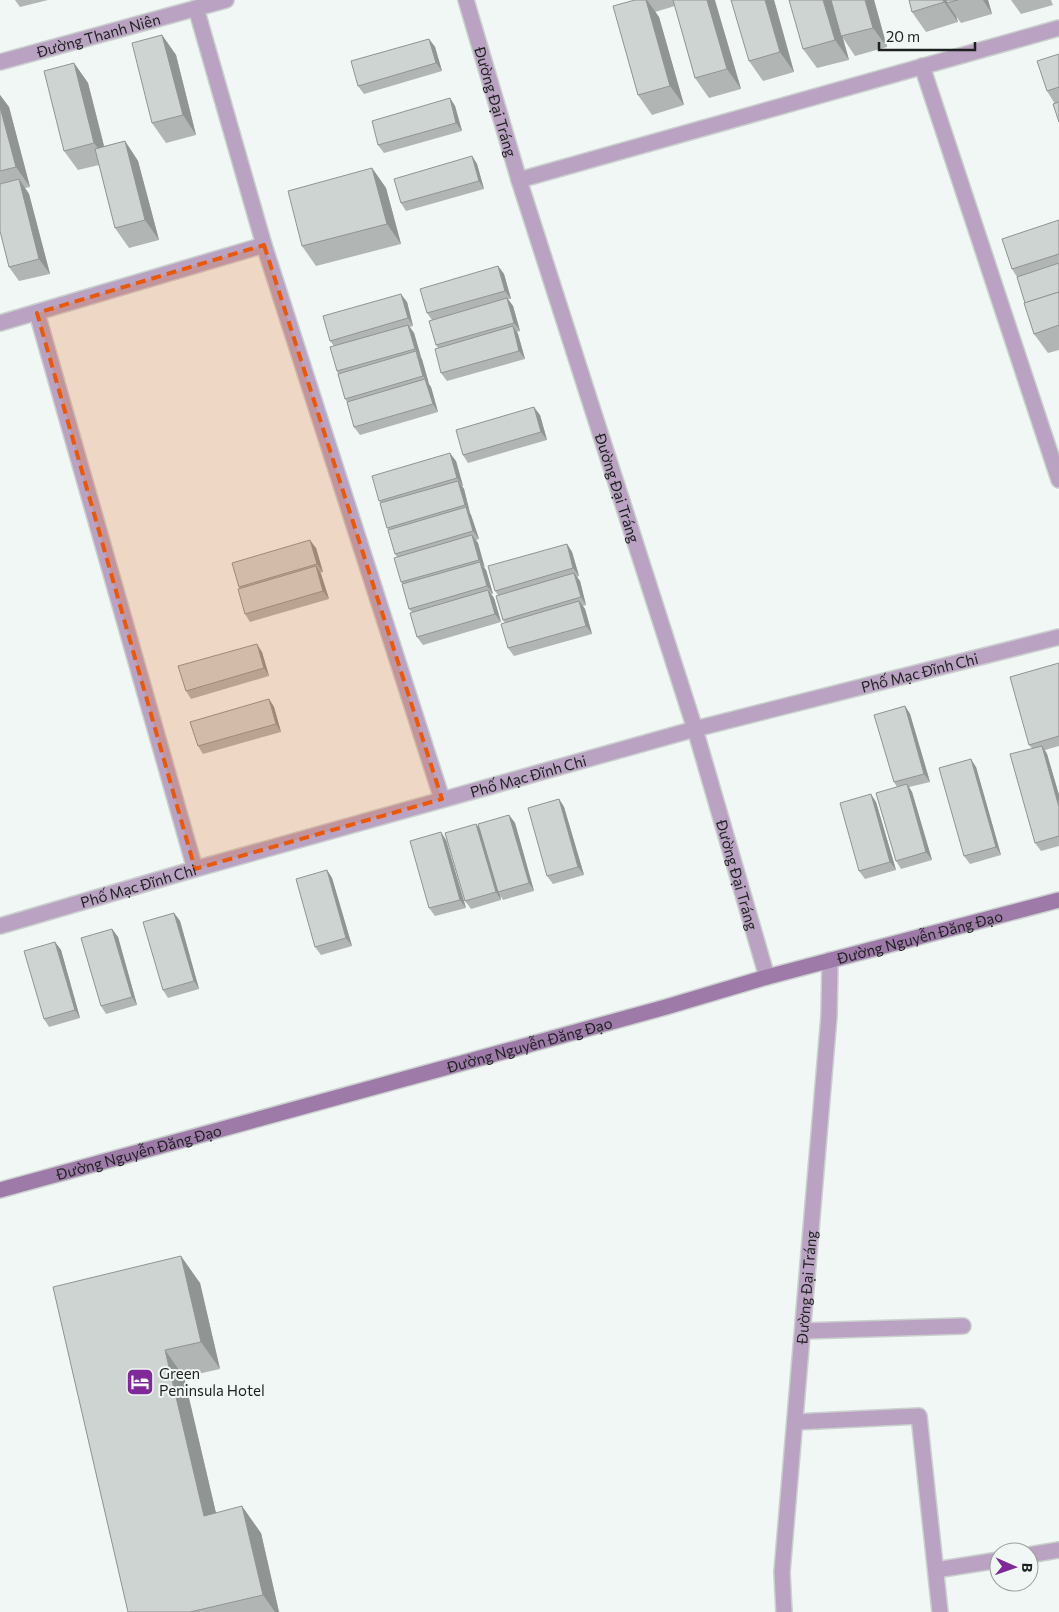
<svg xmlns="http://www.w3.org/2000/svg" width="1059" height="1612" font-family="Commissioner,sans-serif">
<rect width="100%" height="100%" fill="#f0f7f4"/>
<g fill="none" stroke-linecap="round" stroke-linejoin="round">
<g stroke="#cad0ce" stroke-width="18">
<g id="street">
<path id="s1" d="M466 0 519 180 695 729 767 977"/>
<polyline points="196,8 264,245 442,799"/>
<path id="s2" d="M0 62 226 0"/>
<polyline points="922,66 1059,480"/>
<polyline points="519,180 1059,28"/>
<polyline points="37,313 195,869"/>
<polyline points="0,323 264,245"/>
<path id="s3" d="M0 926 195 869 695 729 1059 637"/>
<polyline points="803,1331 963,1326"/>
<polyline points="795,1422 919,1416 940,1612"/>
<polyline points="1029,1555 1059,1550"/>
<polyline points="936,1570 999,1560"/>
<path id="s4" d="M784 1612 782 1572 829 1016 830 960"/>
</g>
</g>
<g stroke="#cad0ce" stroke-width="18">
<g id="secondary">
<path id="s5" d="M0 1190 666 1007 767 977 1059 900"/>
</g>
</g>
<use href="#street" stroke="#baa3c2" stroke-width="15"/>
<use href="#secondary" stroke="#9d7aa8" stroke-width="15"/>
</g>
<g fill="#b1b6b4">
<polygon points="15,0 48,0 20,7"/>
<polygon points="635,0 715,0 741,89 709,98 695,78 675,6 655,12 659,17 684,105 652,115 638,95"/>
<polygon points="774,0 794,72 763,81 749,61"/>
<polygon points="874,0 887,47 855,56 843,38 849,60 817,68 803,49"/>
<polygon points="909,0 988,0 992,14 961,23 956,16 958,22 926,32 912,12"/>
<polygon points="1011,0 1051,0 1053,5 1021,14"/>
<polygon points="162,35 176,55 196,135 166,143 152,123"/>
<polygon points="429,39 435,47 442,71 364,94 358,86"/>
<polygon points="1059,54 1059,122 1055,104 1047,91"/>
<polygon points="74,63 88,83 104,146 125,141 138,161 159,240 129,248 115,228 99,165 78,170 64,151"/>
<polygon points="0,95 9,107 30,187 25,188 29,194 50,274 19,281 9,267 0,231"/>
<polygon points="450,98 455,106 462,131 384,153 378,145"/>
<polygon points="472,156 477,164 484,189 406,211 401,203"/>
<polygon points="372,168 386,188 401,244 316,266 302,246"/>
<polygon points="1059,220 1059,350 1048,353 1034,334 1025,303 1017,277 1012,269"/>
<polygon points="498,266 504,274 511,299 508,299 513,306 520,331 517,332 518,334 525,359 447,381 441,373 438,348 436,345 432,320 427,313"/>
<polygon points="407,302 413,326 410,327 414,333 429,384 431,387 438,412 360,435 354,427 347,402 345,399 338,374 337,371 334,346 330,341"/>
<polygon points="540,415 547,440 468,463 463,455"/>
<polygon points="456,461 463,486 462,486 464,489 470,513 471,515 479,539 476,540 478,543 484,568 486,570 493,594 491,594 494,598 501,622 423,645 417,637 412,612 409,609 402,584 401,582 397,557 395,554 388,530 387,528 381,503 379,501"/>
<polygon points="567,544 572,552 579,576 577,577 580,581 586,605 583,606 585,609 592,634 514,656 508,648 505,623 503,620 498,595 495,591"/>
<polygon points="316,548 323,572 320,573 321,574 329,599 250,622 245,614 240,589 239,587"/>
<polygon points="262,652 269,676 191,699 186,691"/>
<polygon points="1059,663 1059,746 1045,750 1047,754 1059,795 1059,846 1041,851 1035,843 1032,748 1029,745"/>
<polygon points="269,699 274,707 281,732 203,754 198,746"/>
<polygon points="905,706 910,714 930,782 909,787 912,792 932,860 901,869 896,861 897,787 894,782"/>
<polygon points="976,767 1001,855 970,864 964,856"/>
<polygon points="559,799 564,807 584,875 553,884 547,876"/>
<polygon points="876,802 896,870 865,879 859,871"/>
<polygon points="509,815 515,823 534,891 503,900 500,895 501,900 471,909 465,901 476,824 480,829"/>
<polygon points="446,840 466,908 435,916 429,908"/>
<polygon points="327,870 332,878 352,946 321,955 315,947"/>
<polygon points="174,913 180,921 199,989 168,998 163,990"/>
<polygon points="112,929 118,937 137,1005 106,1014 101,1006"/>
<polygon points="55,942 61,950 80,1018 49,1027 44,1019"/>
<polygon points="200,1283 220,1369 184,1377 216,1513 261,1533 279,1612 128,1612 53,1287"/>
</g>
<g fill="#909492">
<polygon points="646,0 647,0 659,17 684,105 670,86"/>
<polygon points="707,0 715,0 715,1 741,89 727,69"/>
<polygon points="765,0 774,0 794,72 780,52"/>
<polygon points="823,0 832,0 849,60 835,40"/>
<polygon points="865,0 874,0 887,47 873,28"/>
<polygon points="943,0 952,0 947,3 956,16 958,22 944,2"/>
<polygon points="983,0 988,0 992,14"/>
<polygon points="162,35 176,55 196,135 183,115"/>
<polygon points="429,39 435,47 442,71 436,63"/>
<polygon points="74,63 88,83 108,162 94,143"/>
<polygon points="0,95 9,107 30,187 16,167 0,107"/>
<polygon points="450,98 455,106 462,131 456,123"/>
<polygon points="125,141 138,161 159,240 145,220"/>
<polygon points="472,156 477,164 484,189 479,181"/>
<polygon points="372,168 386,188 401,244 387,224"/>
<polygon points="19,179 29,194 50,274 39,259"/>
<polygon points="498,266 504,274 511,299 505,291"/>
<polygon points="401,294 407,302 413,326 408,318"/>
<polygon points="507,298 513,306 520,331 514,323"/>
<polygon points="408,325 414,333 421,357 415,349"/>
<polygon points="513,326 518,334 525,359 519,351"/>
<polygon points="416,351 422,359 429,384 423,376"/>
<polygon points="425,379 431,387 438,412 433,404"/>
<polygon points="534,407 540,415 547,440 541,432"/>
<polygon points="450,453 456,461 463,486 457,478"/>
<polygon points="458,481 464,489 470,513 465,505"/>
<polygon points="466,507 471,515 479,539 473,531"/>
<polygon points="472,535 478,543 485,568 479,560"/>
<polygon points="310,540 316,548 323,572 317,564"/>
<polygon points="567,544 572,552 579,576 573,568"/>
<polygon points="480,562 486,570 493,594 487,586"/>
<polygon points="316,566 321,574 329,599 323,591"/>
<polygon points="574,573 580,581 586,605 581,597"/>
<polygon points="488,590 494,598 501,622 495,614"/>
<polygon points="579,601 585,609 592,634 586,626"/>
<polygon points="257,644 262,652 269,676 264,668"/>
<polygon points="269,699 274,707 281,732 276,724"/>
<polygon points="905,706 910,714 930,782 924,774"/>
<polygon points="1042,746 1047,754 1059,795 1059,807"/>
<polygon points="971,759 976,767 1001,855 996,847"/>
<polygon points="907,784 912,792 932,860 926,852"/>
<polygon points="871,794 876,802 896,870 890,862"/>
<polygon points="559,799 564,807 584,875 578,867"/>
<polygon points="509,815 515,823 534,891 529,883"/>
<polygon points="476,824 482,832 498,892 500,895 501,900 496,892"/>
<polygon points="441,832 446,840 466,908 460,900"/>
<polygon points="327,870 332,878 352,946 346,938"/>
<polygon points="174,913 180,921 199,989 194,981"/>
<polygon points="112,929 118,937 137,1005 132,997"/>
<polygon points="55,942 61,950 80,1018 75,1010"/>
<polygon points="181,1256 200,1283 220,1369 201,1342"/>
<polygon points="165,1350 184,1377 223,1543 204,1516"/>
<polygon points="242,1506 261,1533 279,1612 275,1612 263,1595"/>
</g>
<g fill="#ced4d1" stroke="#909492">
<polygon points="635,0 646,0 670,86 638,95 613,6"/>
<polygon points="673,0 707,0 727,69 695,78"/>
<polygon points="731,0 765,0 780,52 749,61"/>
<polygon points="789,0 823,0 835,40 803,49"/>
<polygon points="831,0 865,0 873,28 841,36"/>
<polygon points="909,0 943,0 944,2 912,12"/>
<polygon points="946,0 958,0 947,3"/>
<polygon points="162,35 183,115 152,123 132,43"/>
<polygon points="429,39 436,63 358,86 351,61"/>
<polygon points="1059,54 1059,87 1047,91 1037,61"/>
<polygon points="74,63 94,143 64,151 44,71"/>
<polygon points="450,98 456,123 378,145 372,121"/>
<polygon points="1059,102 1059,122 1053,104"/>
<polygon points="0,107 16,167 0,171"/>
<polygon points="125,141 145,220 115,228 95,149"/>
<polygon points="472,156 479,181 401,203 394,179"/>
<polygon points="372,168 387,224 302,246 288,191"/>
<polygon points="19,179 39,259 9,267 0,231 0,184"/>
<polygon points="1059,220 1059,254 1012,269 1002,239"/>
<polygon points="1059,263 1059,292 1025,303 1017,277"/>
<polygon points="498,266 505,291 427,313 420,289"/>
<polygon points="1059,292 1059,325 1034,334 1024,303"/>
<polygon points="401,294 408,318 330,341 323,316"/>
<polygon points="507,298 514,323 436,345 429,321"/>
<polygon points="408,325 415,349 337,371 330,347"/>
<polygon points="513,326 519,351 441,373 435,349"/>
<polygon points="416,351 423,376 345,399 338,374"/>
<polygon points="425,379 433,404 354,427 347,402"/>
<polygon points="534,407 541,432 463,455 456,430"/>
<polygon points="450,453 457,478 379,501 372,476"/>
<polygon points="458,481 465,505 387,528 380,503"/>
<polygon points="466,507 473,531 395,554 388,530"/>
<polygon points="472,535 479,560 401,582 394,558"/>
<polygon points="310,540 317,564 239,587 232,563"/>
<polygon points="567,544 573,568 495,591 488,566"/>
<polygon points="480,562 487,586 409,609 402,584"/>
<polygon points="316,566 323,591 245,614 238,589"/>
<polygon points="574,573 581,597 503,620 496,596"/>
<polygon points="488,590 495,614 417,637 410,613"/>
<polygon points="579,601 586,626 508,648 501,624"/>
<polygon points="257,644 264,668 186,691 178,666"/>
<polygon points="1059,663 1059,736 1029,745 1010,677"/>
<polygon points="269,699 276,724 198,746 190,722"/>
<polygon points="905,706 924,774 894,782 874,715"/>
<polygon points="1042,746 1059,807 1059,836 1035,843 1010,754"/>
<polygon points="971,759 996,847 964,856 939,768"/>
<polygon points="907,784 926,852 896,861 876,793"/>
<polygon points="871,794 890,862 859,871 840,803"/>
<polygon points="559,799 578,867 547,876 528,808"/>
<polygon points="509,815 529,883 498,892 478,824"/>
<polygon points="476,824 496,892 465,901 445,833"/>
<polygon points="441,832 460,900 429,908 410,841"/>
<polygon points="327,870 346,938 315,947 296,879"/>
<polygon points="174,913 194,981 163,990 143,922"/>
<polygon points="112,929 132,997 101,1006 81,938"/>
<polygon points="55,942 75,1010 44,1019 24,951"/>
<polygon points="181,1256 201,1342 165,1350 204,1516 242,1506 263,1595 190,1612 128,1612 53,1287"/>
</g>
<path fill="#e8590c" fill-opacity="0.2" stroke="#e8590c" stroke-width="4" stroke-dasharray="10 6" stroke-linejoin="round" d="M264 245 442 799 195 869 37 313Z"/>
<defs>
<g id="hotel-square" transform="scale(1.4375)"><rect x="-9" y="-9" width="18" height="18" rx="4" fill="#7f2a98" stroke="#f0f7f4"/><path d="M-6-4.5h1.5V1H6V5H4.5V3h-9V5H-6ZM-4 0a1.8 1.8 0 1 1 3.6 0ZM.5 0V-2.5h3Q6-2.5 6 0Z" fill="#fff"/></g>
</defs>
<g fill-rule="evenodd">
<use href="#hotel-square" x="140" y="1382"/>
</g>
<g text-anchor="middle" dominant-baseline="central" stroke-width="4" stroke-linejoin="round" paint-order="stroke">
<g font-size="15" fill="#1e2120" stroke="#f0f7f4">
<text stroke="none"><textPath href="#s2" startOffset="102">Đường Thanh Niên</textPath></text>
<text stroke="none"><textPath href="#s1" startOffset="106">Đường Đại Tráng</textPath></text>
<text stroke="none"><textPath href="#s1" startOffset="511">Đường Đại Tráng</textPath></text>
<text stroke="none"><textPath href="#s3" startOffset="954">Phố Mạc Đĩnh Chi</textPath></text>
<text stroke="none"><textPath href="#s3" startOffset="549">Phố Mạc Đĩnh Chi</textPath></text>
<text stroke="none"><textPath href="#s1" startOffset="916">Đường Đại Tráng</textPath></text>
<text stroke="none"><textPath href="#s3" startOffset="144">Phố Mạc Đĩnh Chi</textPath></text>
<text stroke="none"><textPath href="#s5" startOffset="954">Đường Nguyễn Đăng Đạo</textPath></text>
<text stroke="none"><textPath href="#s5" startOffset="549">Đường Nguyễn Đăng Đạo</textPath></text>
<text stroke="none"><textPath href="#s5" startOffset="144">Đường Nguyễn Đăng Đạo</textPath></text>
<text stroke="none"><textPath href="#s4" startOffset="326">Đường Đại Tráng</textPath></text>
</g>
<g font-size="15" fill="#1e2120" stroke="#f0f7f4" text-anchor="start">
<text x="159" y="1373">Green<tspan x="159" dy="17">Peninsula Hotel</tspan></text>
</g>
</g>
<g transform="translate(1014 1567) rotate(92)"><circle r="24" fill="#f0f7f4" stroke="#9ca19f"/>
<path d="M0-4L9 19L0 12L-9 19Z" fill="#7f2a98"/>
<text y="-8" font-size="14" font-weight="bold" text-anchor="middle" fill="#1e2120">B</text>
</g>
<path d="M879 42v8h96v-8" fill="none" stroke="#1e2120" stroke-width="2.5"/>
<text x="886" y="42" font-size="15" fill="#1e2120" stroke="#f0f7f4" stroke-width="4" paint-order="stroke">20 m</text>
</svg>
